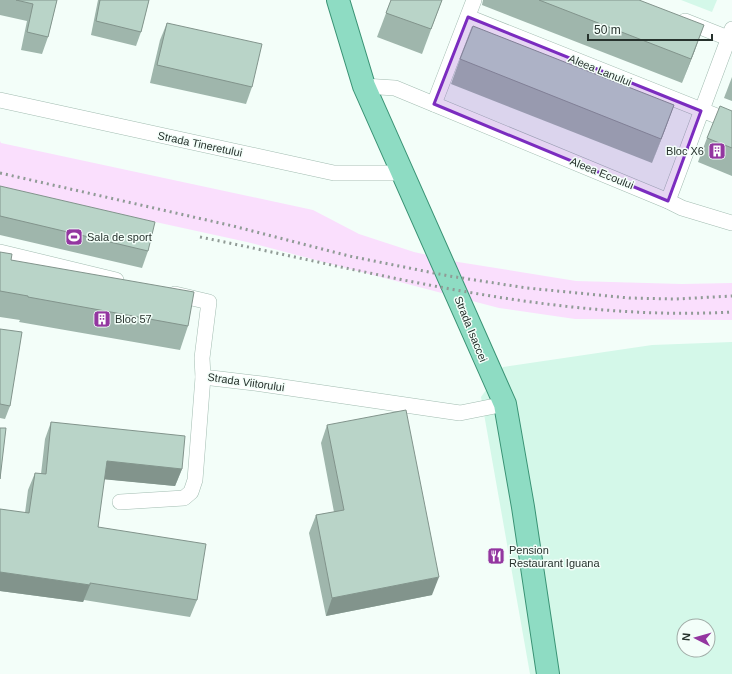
<svg xmlns="http://www.w3.org/2000/svg" width="732" height="674" font-family="Helvetica,sans-serif">
<rect width="100%" height="100%" fill="#f3fef9"/>
<g fill="#d4f8e9" fill-rule="evenodd">
<polygon points="681,0 717,0 712,12"/>
<path d="M732 342V674H530L481 397 503 367 652 345ZM684 626H708V650H684Z"/>
</g>
<polygon fill="#fadffd" points="0,141 1,143 313,210 359,234 414,252 458,262 576,281 682,284 732,283 732,320 575,319 499,308 247,242 0,188"/>
<g fill="none" stroke-linecap="round" stroke-linejoin="round">
<g stroke="#a2bcb1" stroke-width="16">
<g id="street">
<polyline points="468,17 732,122"/>
<polyline points="685,21 728,38"/>
<polyline points="364,86 395,88 668,201 682,208 732,223"/>
<polyline points="0,100 334,173 401,173"/>
<polyline points="434,104 474,0"/>
<polyline points="668,201 732,29"/>
<polyline points="0,252 116,280"/>
<polyline points="175,294 209,302 202,358 203,377 262,384 460,413 505,404"/>
<polyline points="120,502 184,498 191,492 195,480 203,377"/>
</g>
</g>
<g stroke="#399274" stroke-width="24">
<polyline id="primary" points="338,0 364,86 505,404 523,507 548,674"/>
</g>
<use href="#street" stroke="#fff" stroke-width="15"/>
<use href="#primary" stroke="#8edcc3" stroke-width="22"/>
<g stroke="#909b96" stroke-width="3" stroke-dasharray="2 4" stroke-linecap="butt">
<polyline points="0,173 233,226 349,256 449,276 527,288 629,298 676,299 732,296"/>
<path d="M200 237C374 272 552 322 732 312"/>
</g>
</g>
<g fill="#9fb6ac">
<polygon points="0,0 57,0 48,37 42,54 21,50 27,21 0,15"/>
<polygon points="98,0 149,0 141,32 136,46 91,35"/>
<polygon points="391,0 442,0 422,54 377,37"/>
<polygon points="483,0 639,0 695,50 682,83 482,5"/>
<polygon points="167,23 252,87 246,104 150,83 160,40"/>
<polygon points="460,59 674,105 652,163 451,84"/>
<polygon points="732,77 732,101 724,98"/>
<polygon points="732,111 732,176 698,162 707,138"/>
<polygon points="0,186 148,251 142,268 0,235"/>
<polygon points="0,252 11,260 188,326 180,350 19,322 20,320 0,317"/>
<polygon points="0,329 10,406 5,419 0,418"/>
<polygon points="51,422 182,469 175,486 104,479 98,527 197,600 190,617 84,600 83,602 0,591 0,509 25,513 28,490 35,473 41,474 45,439"/>
<polygon points="327,425 432,595 326,616 309,533 316,515 334,512 321,443"/>
</g>
<g fill="#82948c">
<polygon points="704,25 695,50 682,83 691,59"/>
<polygon points="674,105 665,130 652,163 661,139"/>
<polygon points="107,461 182,469 175,486 101,479"/>
<polygon points="0,572 90,585 83,602 0,591"/>
<polygon points="439,577 432,595 326,616 332,598"/>
</g>
<g fill="#b9d4c8" stroke="#82948c">
<polygon points="16,0 57,0 48,37 27,32 33,4"/>
<polygon points="100,0 149,0 141,32 96,21"/>
<polygon points="391,0 442,0 431,29 386,13"/>
<polygon points="539,0 639,0 704,25 691,59"/>
<polygon points="167,23 262,44 252,87 157,65"/>
<polygon points="473,26 674,105 661,139 460,59"/>
<polygon points="720,106 732,111 732,148 707,138"/>
<polygon points="0,186 155,222 148,251 0,216"/>
<polygon points="0,252 12,254 11,260 194,292 188,326 28,297 28,296 0,291"/>
<polygon points="0,329 22,332 10,406 0,404"/>
<polygon points="406,410 439,577 332,598 316,515 344,510 327,425"/>
<polygon points="51,422 185,436 182,469 107,461 98,527 206,544 197,600 90,583 90,585 0,572 0,509 29,513 35,473 46,474"/>
<polygon points="0,428 6,428 0,479"/>
</g>
<path fill="#7b2cbf" fill-opacity="0.2" stroke="#7b2cbf" stroke-width="3" stroke-linejoin="round" d="M468 17 701 111 668 201 434 104Z"/>
<defs>
<g id="building-square" transform="scale(0.9)"><rect x="-9" y="-9" width="18" height="18" rx="4" fill="#9336a0" stroke="#f3fef9"/><path d="M-4-6H4V6H1V3H-1V6H-4ZM-2.5-4.3h1.7v1.8h-1.7ZM.8-4.3h1.7v1.8H.8ZM-2.5-1h1.7V.8h-1.7ZM.8-1h1.7V.8H.8Z" fill="#fff"/></g>
<g id="stadium-square" transform="scale(0.9)"><rect x="-9" y="-9" width="18" height="18" rx="4" fill="#9336a0" stroke="#f3fef9"/><path d="M0-5a6.5 5 0 1 0 0 10a6.5 5 0 1 0 0-10ZM-3.5-1.8h7v3.6h-7Z" fill="#fff"/></g>
<g id="restaurant-square" transform="scale(0.9)"><rect x="-9" y="-9" width="18" height="18" rx="4" fill="#9336a0" stroke="#f3fef9"/><path d="M-5-6h1v4h1v-4h1v4h1v-4h1v5L-1.5 .5V6h-2V.5L-5-1ZM5-6V6H3V1.5H1.5Q1.5-4 5-6Z" fill="#fff"/></g>
</defs>
<g fill-rule="evenodd">
<use href="#building-square" x="717" y="151"/>
<use href="#stadium-square" x="74" y="237"/>
<use href="#building-square" x="102" y="319"/>
<use href="#restaurant-square" x="496" y="556"/>
</g>
<g text-anchor="middle" dominant-baseline="central" stroke-width="3" stroke-linejoin="round" paint-order="stroke">
<g font-size="11" fill="#27322d" stroke="#f3fef9">
<text transform="translate(600 70) rotate(22)">Aleea Lanului</text>
<text transform="translate(200 144) rotate(12)">Strada Tineretului</text>
<text transform="translate(602 173) rotate(22)">Aleea Ecoului</text>
<text transform="translate(471 329) rotate(68)">Strada Isaccei</text>
<text transform="translate(246 382) rotate(8)">Strada Viitorului</text>
</g>
<g font-size="11" fill="#27322d" stroke="#f3fef9" text-anchor="start">
<text x="704" y="151" text-anchor="end">Bloc X6</text>
<text x="87" y="237">Sala de sport</text>
<text x="115" y="319">Bloc 57</text>
<text x="509" y="550">Pension<tspan x="509" dy="13">Restaurant Iguana</tspan></text>
</g>
</g>
<g transform="translate(696 638) rotate(276)"><circle r="19" fill="#f3fef9" stroke="#a1aca7"/>
<path d="M0-3L7 15L0 10L-7 15Z" fill="#9336a0"/>
<text y="-6" font-size="11" font-weight="bold" text-anchor="middle" fill="#27322d">N</text>
</g>
<path d="M588 34v6h124v-6" fill="none" stroke="#27322d" stroke-width="2"/>
<text x="594" y="34" font-size="12" fill="#27322d" stroke="#f3fef9" stroke-width="3" paint-order="stroke">50 m</text>
</svg>
